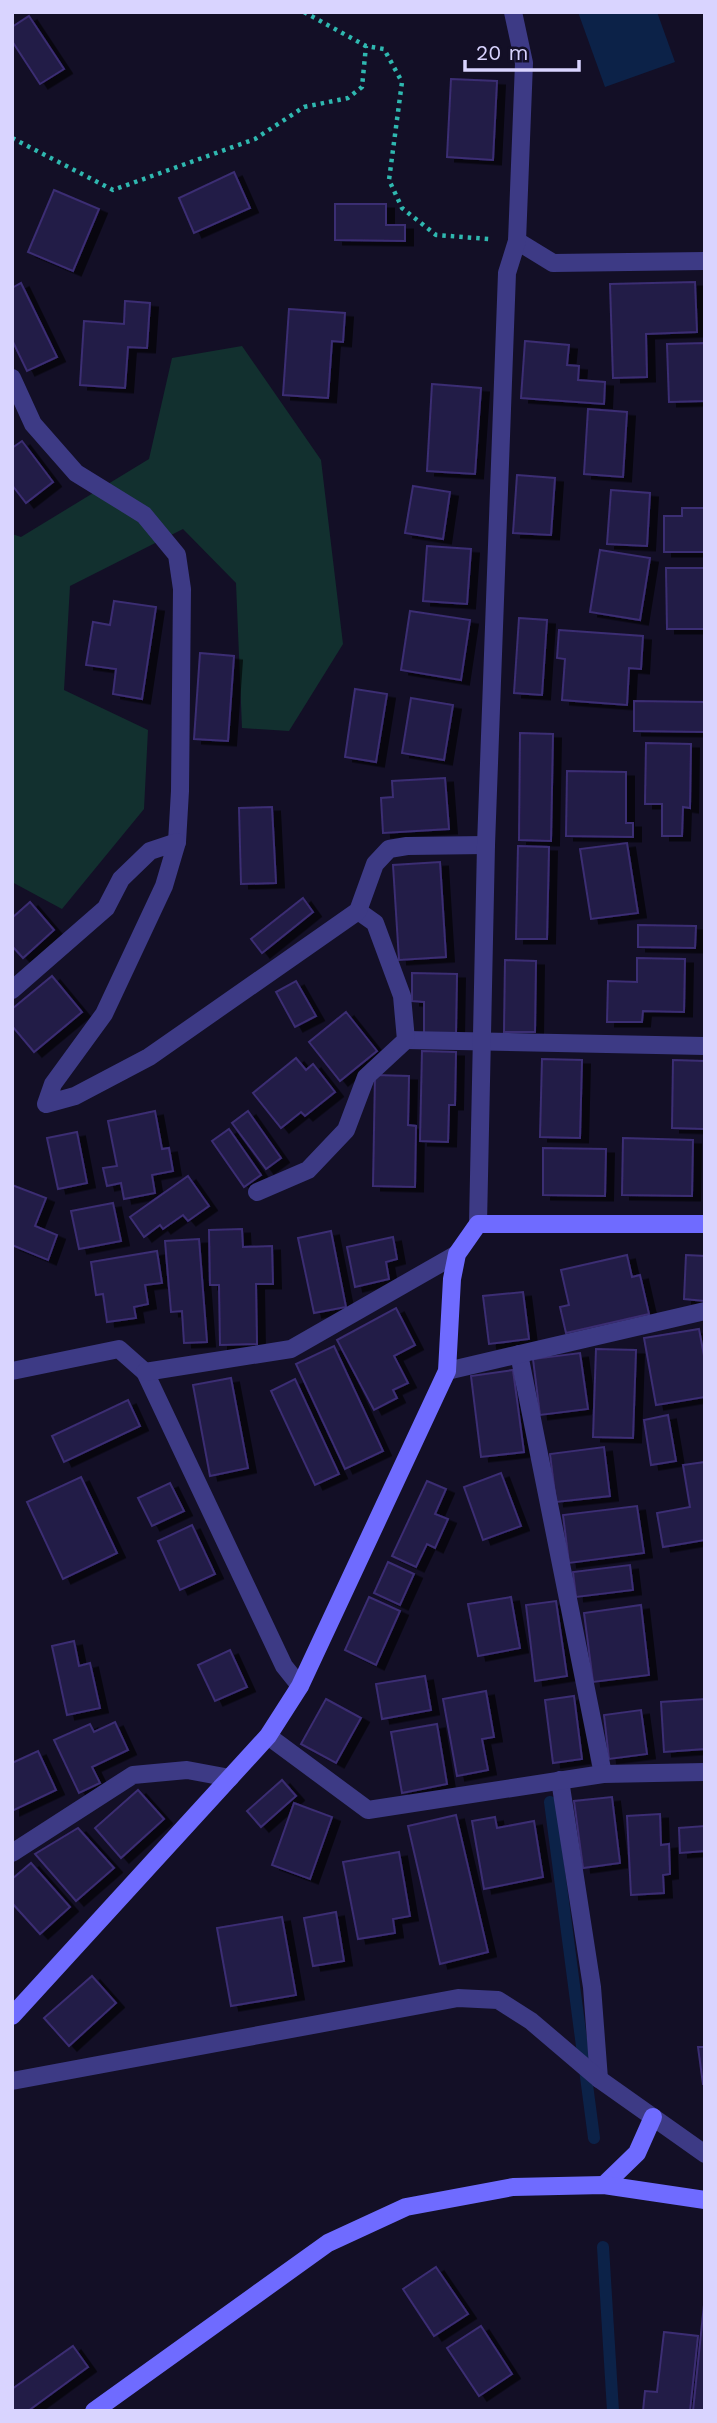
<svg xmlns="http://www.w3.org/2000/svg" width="717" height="2423" font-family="'Work Sans',sans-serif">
<defs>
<filter id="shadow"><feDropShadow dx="8" dy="4.5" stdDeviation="0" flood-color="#0009"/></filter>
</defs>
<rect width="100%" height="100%" fill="#130f26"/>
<polygon fill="#12302f" points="242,346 321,460 343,644 289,731 242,728 236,583 183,529 70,586 64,690 148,730 144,809 62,909 12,882 12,534 21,537 149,459 172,358"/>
<polygon fill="#0c2248" points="578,12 657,12 675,62 605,87"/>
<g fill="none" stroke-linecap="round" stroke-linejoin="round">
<g stroke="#0c2248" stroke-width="12">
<polyline points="550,1802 594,2138"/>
<polyline points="603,2247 613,2411"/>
</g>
</g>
<g fill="#241b47" stroke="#3b2d73" stroke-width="2" filter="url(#shadow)">
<polygon points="29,16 64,69 40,84 12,41 12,27"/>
<polygon points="451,79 497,81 493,160 447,157"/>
<polygon points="234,172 250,208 194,233 179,198"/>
<polygon points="54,190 99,209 73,271 28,252"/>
<polygon points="335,204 386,204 386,225 405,225 405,241 335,240"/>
<polygon points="695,282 697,332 646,334 647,377 613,378 610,284"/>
<polygon points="21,283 57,357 27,371 12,340 12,288"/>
<polygon points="125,301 150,303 147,348 128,347 125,388 80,385 84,321 124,324"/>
<polygon points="289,309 345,313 343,342 332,341 328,398 283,395"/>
<polygon points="525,341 569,345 567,365 579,366 578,380 605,382 604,404 521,398"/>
<polygon points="705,343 705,401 669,402 667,344"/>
<polygon points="432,384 481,388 475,474 427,471"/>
<polygon points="588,409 627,412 623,477 584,474"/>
<polygon points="22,441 53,482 26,503 12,485 12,448"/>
<polygon points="517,475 555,478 551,535 513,533"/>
<polygon points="413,486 450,492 443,539 405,533"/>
<polygon points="611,490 650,493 647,546 607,544"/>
<polygon points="682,508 705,508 705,552 664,552 664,516 682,516"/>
<polygon points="427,546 471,549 467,604 423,601"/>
<polygon points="600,550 650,558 640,620 590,612"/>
<polygon points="666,568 705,568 705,629 667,629"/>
<polygon points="114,601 156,607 142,699 113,694 116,669 86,665 93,622 110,625"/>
<polygon points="410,611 470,620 461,680 401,670"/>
<polygon points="519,618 547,620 542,695 514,693"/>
<polygon points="559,630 643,636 641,669 629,668 627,705 562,700 565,659 557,658"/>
<polygon points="200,653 234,656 228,741 194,739"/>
<polygon points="355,689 387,694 376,762 345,757"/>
<polygon points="411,698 453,705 444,760 402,753"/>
<polygon points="634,701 705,702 705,732 634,731"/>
<polygon points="520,733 553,734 551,841 519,840"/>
<polygon points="646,743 691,744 690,808 683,807 682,836 662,836 662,804 645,804"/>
<polygon points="567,771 626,772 626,823 633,823 633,837 566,836"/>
<polygon points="445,778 449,829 383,833 381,798 393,797 392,781"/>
<polygon points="272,807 276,883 241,884 239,808"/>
<polygon points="627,843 638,913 591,919 580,849"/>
<polygon points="518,846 549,847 547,939 516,939"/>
<polygon points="440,862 446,957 399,960 393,865"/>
<polygon points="303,898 313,912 262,953 251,939"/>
<polygon points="30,902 54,930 23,958 12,946 12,918"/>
<polygon points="638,925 696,926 695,948 638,947"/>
<polygon points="637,958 685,959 684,1012 643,1011 642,1022 607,1022 608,981 637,982"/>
<polygon points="505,960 536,961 535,1032 504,1032"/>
<polygon points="412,973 457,974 456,1033 424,1033 424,1002 412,1001"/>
<polygon points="52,976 82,1012 34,1052 12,1026 12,1009"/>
<polygon points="296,981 316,1016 295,1027 276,992"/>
<polygon points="346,1012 377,1051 340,1081 309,1042"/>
<polygon points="422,1051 456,1052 455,1105 449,1105 448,1142 420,1141"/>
<polygon points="296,1058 306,1070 313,1064 335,1092 305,1116 301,1112 281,1128 253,1093"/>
<polygon points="542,1059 582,1060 580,1138 540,1137"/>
<polygon points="673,1060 705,1061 705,1129 672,1128"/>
<polygon points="375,1075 409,1076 408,1125 416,1126 415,1187 373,1186"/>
<polygon points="155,1111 162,1149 169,1148 173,1171 152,1175 155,1193 124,1199 121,1183 107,1186 103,1168 117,1166 108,1121"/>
<polygon points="248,1111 281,1158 266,1169 232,1123"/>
<polygon points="229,1129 261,1175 244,1187 212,1141"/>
<polygon points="77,1132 87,1183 58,1189 47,1138"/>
<polygon points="623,1138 693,1140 692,1196 622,1195"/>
<polygon points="543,1148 606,1149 605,1196 543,1195"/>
<polygon points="188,1176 209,1206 188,1221 183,1215 163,1229 160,1225 144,1237 130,1217"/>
<polygon points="12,1185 46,1198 35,1226 57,1235 48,1260 12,1245"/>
<polygon points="113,1203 121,1241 79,1249 71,1211"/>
<polygon points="242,1229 243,1247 272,1246 273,1284 256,1284 257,1344 220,1345 219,1285 210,1285 209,1230"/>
<polygon points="331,1231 346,1307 314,1313 298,1238"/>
<polygon points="393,1237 397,1259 386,1262 389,1279 355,1287 347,1247"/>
<polygon points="199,1239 207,1342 184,1343 182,1311 171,1312 165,1241"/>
<polygon points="157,1251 162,1283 145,1285 148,1304 134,1307 136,1318 107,1322 103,1294 96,1295 91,1262"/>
<polygon points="627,1255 632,1277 640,1275 649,1314 566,1333 560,1307 569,1305 561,1270"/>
<polygon points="686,1255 705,1256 705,1301 684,1299"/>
<polygon points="523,1292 529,1339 489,1344 483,1296"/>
<polygon points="396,1308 415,1345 394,1356 408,1383 393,1390 397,1398 374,1410 337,1340"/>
<polygon points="699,1329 705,1361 705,1397 656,1405 644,1338"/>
<polygon points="334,1346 383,1451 345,1469 296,1364"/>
<polygon points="596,1349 636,1350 633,1438 593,1437"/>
<polygon points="580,1353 588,1409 540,1415 533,1359"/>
<polygon points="513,1370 524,1452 481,1457 471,1376"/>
<polygon points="231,1378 248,1468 210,1476 193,1385"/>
<polygon points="295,1379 339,1474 315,1485 271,1391"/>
<polygon points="128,1400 140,1426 64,1462 52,1436"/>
<polygon points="668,1415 676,1461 651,1465 644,1420"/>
<polygon points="604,1447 610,1496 556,1502 550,1454"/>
<polygon points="705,1462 705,1540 663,1547 657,1513 690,1507 683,1465"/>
<polygon points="501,1473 521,1526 483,1540 464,1487"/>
<polygon points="81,1477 117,1553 63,1579 27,1502"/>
<polygon points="427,1481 446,1489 435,1514 448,1519 435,1548 427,1544 416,1567 392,1556"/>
<polygon points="170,1483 184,1511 152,1526 138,1498"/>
<polygon points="637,1506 644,1553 569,1563 563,1515"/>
<polygon points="192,1525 215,1574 180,1590 158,1541"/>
<polygon points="388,1562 414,1574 400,1605 374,1593"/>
<polygon points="630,1565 633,1590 576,1597 573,1572"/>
<polygon points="369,1597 400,1611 376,1665 345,1650"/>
<polygon points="511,1597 520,1648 478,1656 468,1604"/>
<polygon points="556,1601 567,1676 535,1681 526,1605"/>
<polygon points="641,1605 649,1675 593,1682 584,1613"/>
<polygon points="74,1641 79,1666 90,1663 100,1708 67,1715 52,1646"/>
<polygon points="230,1650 247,1687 215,1701 198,1665"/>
<polygon points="425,1676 431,1710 382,1719 376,1684"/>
<polygon points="486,1691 494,1737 482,1739 488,1770 457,1776 443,1699"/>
<polygon points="574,1696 582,1759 553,1763 545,1700"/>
<polygon points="326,1699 361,1718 336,1763 301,1744"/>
<polygon points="705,1699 705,1749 664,1752 661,1702"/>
<polygon points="641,1710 647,1754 609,1759 604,1715"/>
<polygon points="115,1722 128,1750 92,1767 100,1783 79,1793 54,1740 90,1724 94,1732"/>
<polygon points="437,1724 447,1784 402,1793 391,1732"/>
<polygon points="38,1751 56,1790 12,1811 12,1763"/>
<polygon points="282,1780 296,1796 261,1827 247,1811"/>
<polygon points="138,1790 164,1819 121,1858 95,1828"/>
<polygon points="612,1797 620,1863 583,1868 574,1801"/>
<polygon points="294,1803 332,1817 310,1879 272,1865"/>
<polygon points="660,1814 661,1845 669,1844 670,1874 663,1875 664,1893 631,1895 627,1816"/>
<polygon points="456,1815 488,1952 440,1964 408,1826"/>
<polygon points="495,1817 497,1828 534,1821 543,1877 484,1889 472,1821"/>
<polygon points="705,1826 705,1851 680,1853 679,1828"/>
<polygon points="78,1828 114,1868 76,1901 35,1854"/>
<polygon points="399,1852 410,1916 393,1919 395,1933 358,1939 343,1862"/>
<polygon points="31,1863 70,1907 40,1934 12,1903 12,1879"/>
<polygon points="336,1912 344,1961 313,1966 304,1918"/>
<polygon points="282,1917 296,1995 231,2006 217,1928"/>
<polygon points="92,1976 116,2003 69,2046 44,2018"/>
<polygon points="698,2047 705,2047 705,2084 703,2084"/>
<polygon points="436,2267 468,2314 434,2336 403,2289"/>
<polygon points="705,2295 705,2411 693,2411"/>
<polygon points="481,2326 512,2374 479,2396 447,2348"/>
<polygon points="664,2332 698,2336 690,2411 643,2411 645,2391 657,2392"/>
<polygon points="73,2346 88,2367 28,2411 12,2411 12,2389"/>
</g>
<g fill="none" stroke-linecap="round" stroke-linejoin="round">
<g stroke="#2fb8b0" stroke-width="4.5" stroke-dasharray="3.5 5" stroke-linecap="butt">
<polyline points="304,12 366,46 384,49 402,82 389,180 402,208 436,235 489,239"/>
<polyline points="12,138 113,190 255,139 304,107 348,98 362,87 366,46"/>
</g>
<g stroke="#3d3a85" stroke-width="18">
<polyline points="406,1040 705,1046"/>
<polyline points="257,1192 308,1170 346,1130 366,1077 406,1040 402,996 375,923 358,911"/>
<polyline points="560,1780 592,1987 599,2079"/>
</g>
<g stroke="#3d3a85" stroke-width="18">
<polyline points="517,241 553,263 705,261"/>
<polyline points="12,378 33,424 76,473 144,515 177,555 182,589 180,791 177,842"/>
<polyline points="12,990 106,908 121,879 150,851 177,842 164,886 104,1014 53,1084 46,1104 75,1096 149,1057 358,911 375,864 389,849 407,846 486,845"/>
<polyline points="478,1224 486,845 507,273 517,241 524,63 513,12"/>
<polyline points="519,1354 603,1774"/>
<polyline points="12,1371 119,1349 145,1372 284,1666 300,1686"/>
<polyline points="447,1371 705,1311"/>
<polyline points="145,1372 291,1349 457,1254"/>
<polyline points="268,1736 368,1810 603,1774 705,1772"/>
<polyline points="12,1853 133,1775 187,1770 230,1778"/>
<polyline points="12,2081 458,1998 498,2000 531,2021 599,2079 705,2154"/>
</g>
<g stroke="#6f6bff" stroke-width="18">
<polyline points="12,2016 268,1736 300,1686 447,1371 452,1279 457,1254 478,1224 705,1224"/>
<polyline points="604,2185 637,2153 653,2117"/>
<polyline points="94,2411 328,2243 406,2207 513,2187 604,2185 705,2200"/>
</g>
</g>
<rect width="717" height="2423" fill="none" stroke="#d9d4ff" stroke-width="28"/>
<path d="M465 60v10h114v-10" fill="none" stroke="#d9d4ff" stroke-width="3.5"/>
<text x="476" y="60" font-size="21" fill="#d9d4ff" stroke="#130f26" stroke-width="5" paint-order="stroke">20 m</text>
</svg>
